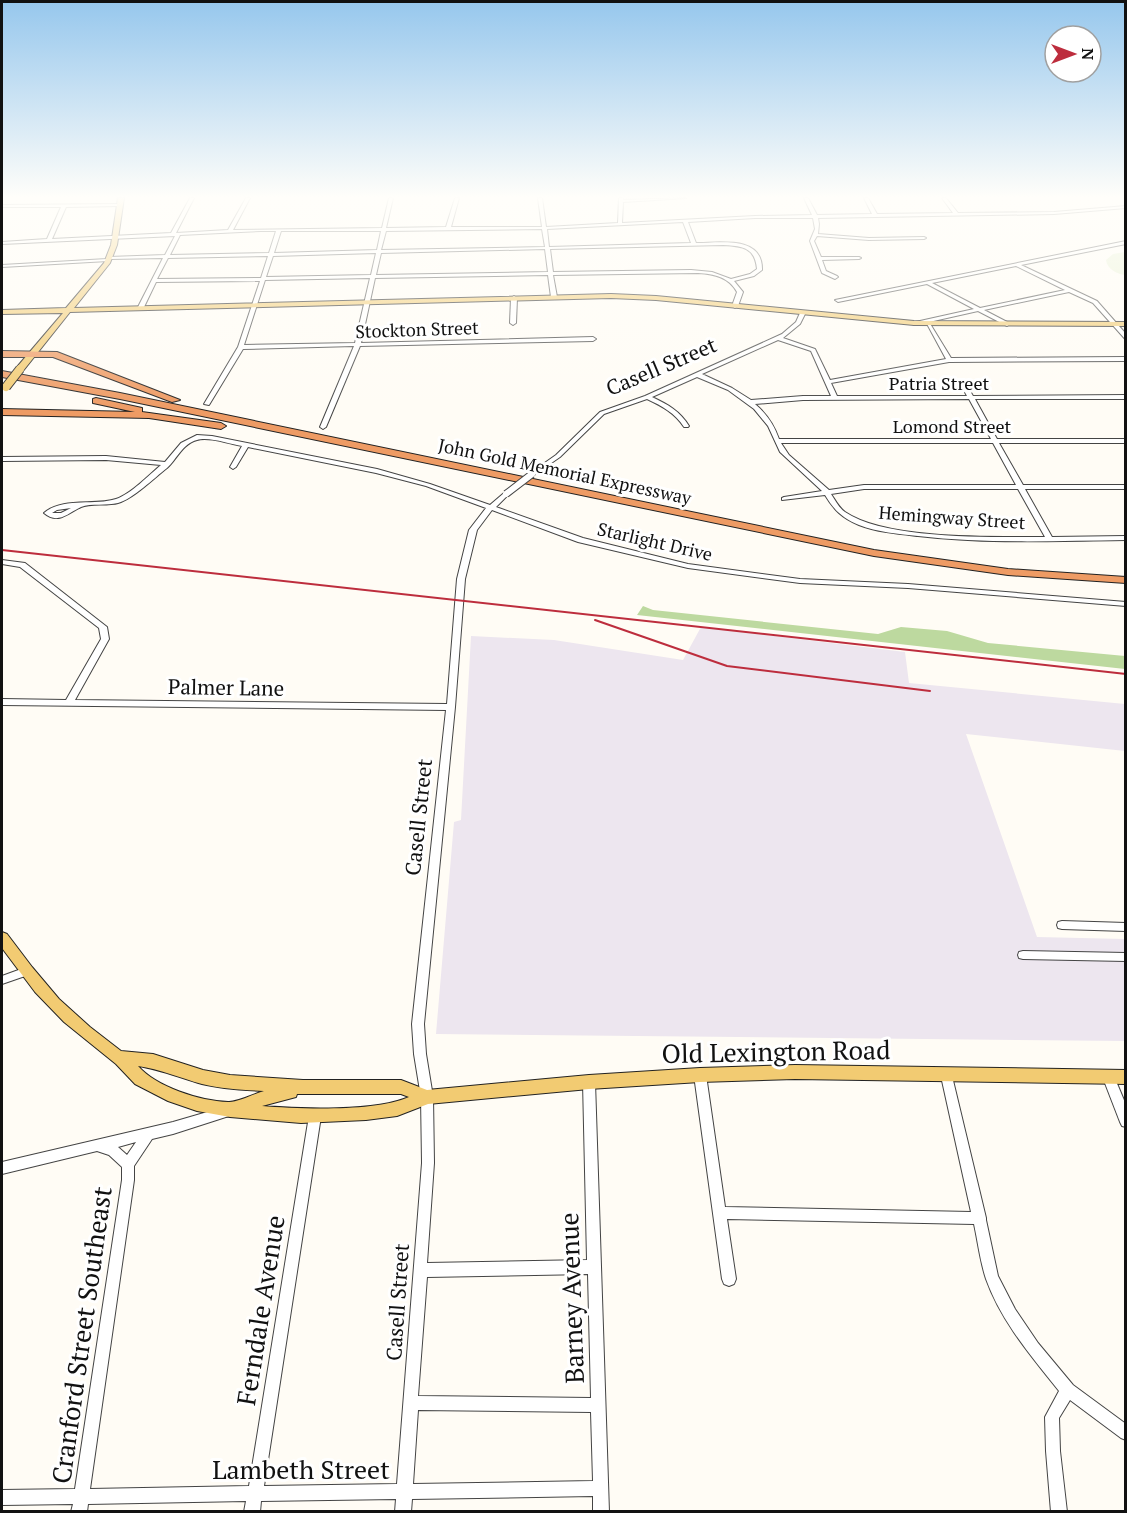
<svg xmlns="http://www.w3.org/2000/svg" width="1127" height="1513" font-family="'PT Serif',serif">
<rect width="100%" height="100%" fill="#fffcf5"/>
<polygon fill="#ede6ef" points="701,627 905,652 909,683 1125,704 1125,751 966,734 1037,937 1125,939 1125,1041 436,1034 454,822 461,820 471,636 554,640 683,660"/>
<polygon fill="#bdd99f" points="643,606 653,610 878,634 901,627 947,631 988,643 1125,656 1125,669 637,615"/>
<path fill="#e7f0d1" d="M1125 252V275C1117 274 1107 269 1106 260L1113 254Z"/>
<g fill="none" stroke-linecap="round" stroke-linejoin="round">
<g stroke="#444" stroke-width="2">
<g id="minor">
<path d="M190 198H194L176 233 228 230 246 198H250L233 230 382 228 389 198H393L386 228 446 227 455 198H459L451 227H542L538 198H542L546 227 618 223 619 198H623V200L686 198 623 202 622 223 755 216 812 215 804 198H808L817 215 872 214 864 198H868L877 214 953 213 942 198H946L958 213 1054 212 1126 206V208L1054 214 818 218 819 224 818 234 869 238 924 237 926 238 924 239 869 240 817 236 814 241 821 257H859L861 258 859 259 822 260 826 271 837 276 838 277 835 279 822 273 810 241 815 229 813 218H755L688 222 696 243C719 243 763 235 762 270L754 276 734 281 743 292 738 306 735 308 732 306 737 292C729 277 714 274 698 273L553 275 557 297 554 299 551 297 548 275 375 278 361 343 593 337 596 339 593 341 360 346 326 427 323 429 320 427 354 346 243 349 209 405 204 404 238 347 260 281 156 282 144 307 141 309 138 307 163 258 110 259 108 261 2 267V265L107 259 109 257 165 255 175 236 2 244V242L47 239 61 207H2V205L120 204 122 205 120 206 66 207 52 239 171 233ZM683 222 691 243 549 247 547 229ZM542 229 545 247 381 250 386 231ZM261 231H276L269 253 170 255 180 235ZM281 231H381L377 250 274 253ZM723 245C742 246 755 247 757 269L750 274 731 279 712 272 691 270 553 272 550 249ZM545 249 548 272 376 275 381 253ZM376 253 371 275 266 277 273 256ZM268 256 261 278 157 279 168 258ZM370 278 355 343 244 345 265 280Z"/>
<path d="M1126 241V244L1021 265 1097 301 1126 334V340L1093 303 1069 292 984 310 1009 323 1010 324 1007 326 978 311 929 322 951 358 1126 357V361L949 362 831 383 837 396H967L961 385 964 383 966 384 973 396 1126 395V399H975L997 439H1126V443H999L1023 485H1126V489H1025L1052 537 1126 536V540C1056 541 986 544 918 536 899 534 877 532 859 525 842 518 834 510 825 495L782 500V498L784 497 822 491 780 452 768 426 754 409 728 390 697 377 652 397C667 404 680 411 689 426L688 427H684C675 413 662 406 647 399L604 414 560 457 534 475 532 476 529 474 556 455 600 412 645 396 782 334 796 322 800 313 805 314 800 324 783 338 815 349 830 380 946 359 926 322 914 325 911 323 974 309 927 284 838 302 835 300ZM1016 266 1065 290 980 308 932 283ZM778 340 811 351 831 396H803L751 400 732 388 702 374ZM969 399 991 439H779C774 425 767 414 755 404L803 400ZM781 443H993L1016 485H864L829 490 789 455ZM864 489H1018L1045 537C994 537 886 540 845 512 839 508 835 500 831 494Z"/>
<polygon points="514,296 517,298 516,323 513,325 510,323 511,298"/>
<path d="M197 435 212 436 377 469 430 484 490 505 504 493H508V495L496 507 583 538 688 564 800 579 908 584 1126 602V606L908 588 800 583 688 568 578 542 492 510 477 530 465 579 455 707 424 1024 426 1054 433 1097 434 1163 427 1263 587 1260 583 1082 585 1078 589 1077 593 1078 595 1082 609 1512H593V1496L412 1499 411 1512H395L396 1499 261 1501 260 1512H244L246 1501 88 1504 87 1512H71L73 1504 2 1505V1490L75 1489 122 1180V1167L109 1155 97 1151 2 1174V1162L173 1122 228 1106 232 1107 234 1111 232 1115 173 1134 152 1139 134 1166V1180L90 1489 249 1486 309 1116 311 1112 315 1111 319 1112 321 1116 264 1486 397 1484 422 1163 421 1097 414 1054 412 1024 446 710 2 705V699L66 700 101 639 99 628 20 567 2 564V560L25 563 107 627 109 639 75 700 447 704 457 579 469 530 486 508 426 486 376 473 248 447 236 467 233 469 230 467 242 446C230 444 208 436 197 440 182 444 177 459 167 468 154 478 133 499 118 503 107 506 91 503 81 507 68 513 58 525 44 513 62 497 94 506 116 499 131 494 149 475 161 465L106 460 2 461V457L106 456 165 462 181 443ZM71 508 61 513H52L57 510ZM136 1142 127 1155 118 1147ZM588 1274 591 1398 418 1396 427 1277ZM418 1410 591 1412 593 1481 413 1484Z"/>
<polygon points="1062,921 1126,923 1126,931 1062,929 1058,928 1057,925 1058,922"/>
<polygon points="1023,951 1126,953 1126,961 1023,959 1019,958 1018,955 1019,952"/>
<polygon points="24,968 28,969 29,972 28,975 2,984 2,976"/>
<path d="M700 1070 704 1071 706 1075 725 1207 971 1212 941 1076 943 1072 947 1071 951 1072 986 1218V1220L998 1276 1015 1309 1038 1343 1073 1385 1126 1424V1440L1121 1438 1070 1400 1059 1418 1060 1451 1067 1512H1051L1046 1451 1045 1417 1059 1391C1031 1356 1001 1321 986 1279 980 1261 978 1242 974 1224L727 1219 736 1279 734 1284 729 1286 724 1284 722 1279 694 1075 696 1071Z"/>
<polygon points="1109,1073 1113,1074 1126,1105 1126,1127 1122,1126 1120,1122 1103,1078 1105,1074"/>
</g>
</g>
<g stroke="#222" stroke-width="2">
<g id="major">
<polygon points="118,198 124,198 117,245 110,263 74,308 611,294 656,296 914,321 1126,322 1126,326 914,325 656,300 611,298 70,312 23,371 17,371 17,367 63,313 2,314 2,310 66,308 104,263 111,245"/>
<path d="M2 932 7 934 32 967 59 999 90 1027 121 1051 153 1054 203 1070 230 1075 303 1080H401L427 1090 589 1075 700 1068 795 1065 1126 1070V1084L795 1079 700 1082 589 1089 428 1104 397 1116 366 1120 301 1123 230 1117 197 1111 168 1101 135 1084 116 1064 64 1022 35 992 2 948ZM138 1066C160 1069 180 1078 202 1084 222 1089 243 1090 264 1091 254 1094 236 1103 228 1102 200 1101 156 1087 138 1066ZM297 1094H401L409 1097C376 1112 299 1109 262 1106L296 1097Z"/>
</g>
</g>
<g stroke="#222" stroke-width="2">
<g id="highway">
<polygon points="2,351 57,352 180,400 172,402 53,357 2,357"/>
<polygon points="2,371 120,393 874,550 1008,569 1126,577 1126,583 1008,575 874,556 120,399 2,377"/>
<polygon points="96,398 142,408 142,412 221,423 226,426 221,429 149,418 2,415 2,409 135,412 93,403 93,399"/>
</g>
</g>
<use href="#minor" fill="#fff" fill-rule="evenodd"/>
<use href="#major" fill="#f2cb72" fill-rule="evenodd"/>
<use href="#highway" fill="#ee9b64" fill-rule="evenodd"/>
<g stroke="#bd2d3d" stroke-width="2">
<polyline points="2,550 1126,674"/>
<polyline points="595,620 727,666 930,691"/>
</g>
<g stroke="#444" stroke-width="8" stroke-linecap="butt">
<polyline id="minor-bridge" points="506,494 532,474"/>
</g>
<g stroke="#222" stroke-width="10" stroke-linecap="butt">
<polyline id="major-bridge" points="6,387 20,369"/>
</g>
<use href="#minor-bridge" stroke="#fff" stroke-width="6"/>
<use href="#major-bridge" stroke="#f2cb72" stroke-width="8"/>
</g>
<linearGradient id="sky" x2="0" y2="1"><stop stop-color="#96c7ed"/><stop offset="0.48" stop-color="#fffefa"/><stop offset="1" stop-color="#fffefa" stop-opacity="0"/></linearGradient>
<rect width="1127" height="410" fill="url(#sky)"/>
<g text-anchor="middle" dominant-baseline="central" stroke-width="6" stroke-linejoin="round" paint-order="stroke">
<g font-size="18" fill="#111" stroke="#fff">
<text transform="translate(417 329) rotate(-2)">Stockton Street</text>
<text x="939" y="383">Patria Street</text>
<text x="952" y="426">Lomond Street</text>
<text transform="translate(565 471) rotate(12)">John Gold Memorial Expressway</text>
<text transform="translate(952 517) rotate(4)">Hemingway Street</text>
<text transform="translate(655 541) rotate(13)">Starlight Drive</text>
</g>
<g font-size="21" fill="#111" stroke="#fff">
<text transform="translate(661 366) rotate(-23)">Casell Street</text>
<text transform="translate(226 687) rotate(1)">Palmer Lane</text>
<text transform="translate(418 817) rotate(-84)">Casell Street</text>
<text transform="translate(397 1302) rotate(-86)">Casell Street</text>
</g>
<g font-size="26" fill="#111" stroke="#fff">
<text transform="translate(776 1051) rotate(-1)">Old Lexington Road</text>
<text transform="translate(571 1298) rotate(-92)">Barney Avenue</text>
<text transform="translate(260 1310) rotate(-81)">Ferndale Avenue</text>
<text transform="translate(81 1335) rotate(-82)">Cranford Street Southeast</text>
<text x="301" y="1469">Lambeth Street</text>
</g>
</g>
<rect width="1127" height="1513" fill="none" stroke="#111111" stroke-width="6"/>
<g transform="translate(1073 54) rotate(90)"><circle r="28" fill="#ffffff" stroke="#a0a0a0" stroke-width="1.5"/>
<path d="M0-4.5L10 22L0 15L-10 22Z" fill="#bd2d3d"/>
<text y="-9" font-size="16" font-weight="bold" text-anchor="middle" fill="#111111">N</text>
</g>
</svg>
